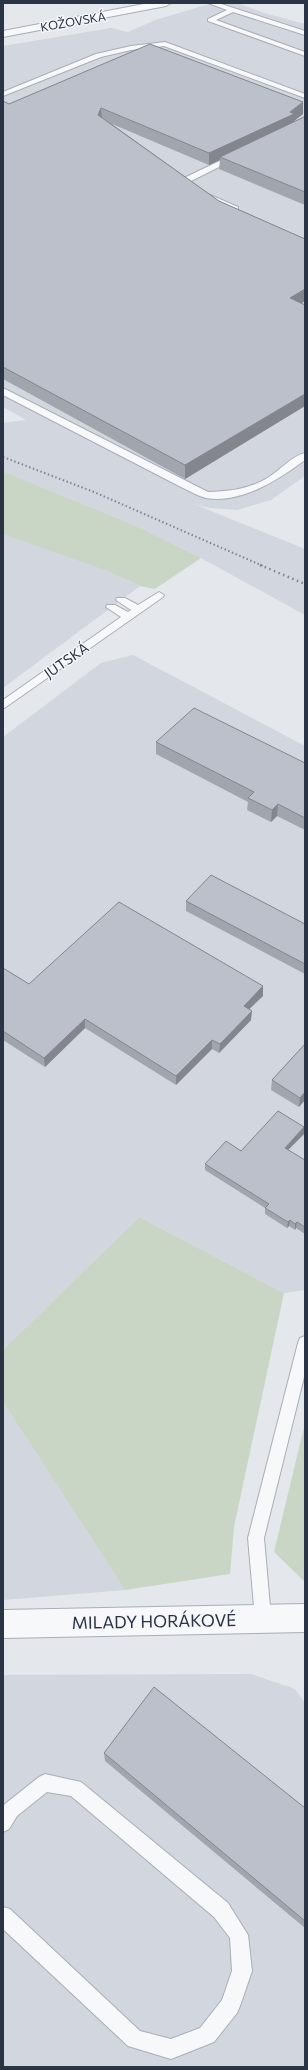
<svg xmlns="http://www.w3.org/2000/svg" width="308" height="2070" font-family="Commissioner,sans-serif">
<rect width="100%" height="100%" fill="#e4e7ec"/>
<g fill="#d2d6de">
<polygon points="213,3 238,3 264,13 305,24 305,476 271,500 237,510 210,508 194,504 305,549 305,615 201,558 136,526 3,471 3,423 26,420 3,407 3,46 111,28 128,32 155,20"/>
<polygon points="3,529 108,571 140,586 3,688"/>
<polygon points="133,655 305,746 305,1290 284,1293 139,1217 3,1350 3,737 101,663"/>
<polygon points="3,1402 125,1590 3,1600"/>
<polygon points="251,1674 295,1689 305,1703 305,2067 3,2067 3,1675"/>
</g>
<g fill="#c9d6c5">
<polygon points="3,471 136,526 201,558 155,589 140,586 108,571 3,534"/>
<polygon points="139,1217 284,1293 234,1527 230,1574 125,1590 3,1402 3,1350"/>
<polygon points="305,1423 305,1582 274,1552"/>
</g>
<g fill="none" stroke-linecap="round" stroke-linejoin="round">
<g stroke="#a9aeb7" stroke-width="2">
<g id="service">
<polygon points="208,3 218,3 305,31 305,35 233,12 216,20 305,52 305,56 208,21 208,19 227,10"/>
<polygon points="165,42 305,94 305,98 164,46 131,50 101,57 3,96 3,92 96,54 131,46"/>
<polygon points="232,155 239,157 191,181 192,187 238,207 238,211 232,211 185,190 184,178"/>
<path d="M3 388 208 492C230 491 250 489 269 477 280 470 292 456 305 453V460C278 480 241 504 206 498 198 496 190 491 183 488L3 395Z"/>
<polygon points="159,592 164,595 163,597 3,709 3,700 121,617 106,607 107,605 115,605 128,612 131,610 116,600 117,598 125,598 138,605"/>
<polygon points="305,1336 305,1373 264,1538 271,1618 269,1624 263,1626 257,1624 255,1618 248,1538 298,1343 300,1338"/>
<polygon points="45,1774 81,1782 228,1903 248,1935 252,1971 240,2006 237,2013 214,2042 171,2059 128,2046 3,1929 3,1907 10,1909 140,2031 171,2039 200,2028 222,2000 232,1971 230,1938 214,1917 71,1796 47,1792 17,1816 9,1829 3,1832 3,1806 5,1804 39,1777"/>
</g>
</g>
<g stroke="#a9aeb7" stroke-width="2">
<g id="tertiary">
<polygon points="149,3 171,3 166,6 3,37 3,31"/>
<polygon points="305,1604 305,1632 3,1638 3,1610"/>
</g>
</g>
<use href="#service" fill="#f7f8fa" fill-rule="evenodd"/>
<use href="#tertiary" fill="#f7f8fa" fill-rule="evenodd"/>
<polyline stroke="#7d8696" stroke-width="2" stroke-dasharray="1.5 2.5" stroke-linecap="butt" points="3,457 94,492 263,566"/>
<polyline stroke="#7d8696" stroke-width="2.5" stroke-dasharray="1.5 3.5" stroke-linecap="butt" points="260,565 305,584"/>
</g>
<g fill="#a1a5ae">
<polygon points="3,101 9,104 303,102 303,114 294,121 294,122 305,117 305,205 219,169 220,160 209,165 112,124 219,201 305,239 305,301 302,303 305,305 305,406 185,479 3,379"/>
<polygon points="156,742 305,763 305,830 277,816 271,822 247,810 248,802 156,754"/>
<polygon points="186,901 305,924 305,974 186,911"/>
<polygon points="3,968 29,984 263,986 263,996 249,1009 251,1020 219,1053 212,1049 176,1085 85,1028 45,1067 3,1040"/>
<polygon points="305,1044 305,1100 299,1107 271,1090 272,1080"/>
<polygon points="304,1127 304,1134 288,1150 305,1160 305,1234 296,1228 295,1230 289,1226 287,1228 265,1214 265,1208 205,1170 205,1164"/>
<polygon points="104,1753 305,1808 305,1928 105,1761"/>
</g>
<g fill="#83868d">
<polygon points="303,102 303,114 294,121 293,126 220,157 220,160 209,165 209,153 290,112"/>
<polygon points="101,108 102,120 98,115"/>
<polygon points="305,289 305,301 289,311 290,298"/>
<polygon points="305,394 305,406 185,479 185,465"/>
<polygon points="278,804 277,816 271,822 272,810"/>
<polygon points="263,986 263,996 243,1015 244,1006"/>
<polygon points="252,1011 251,1020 219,1053 220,1044"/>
<polygon points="85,1019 85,1028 45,1067 44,1058"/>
<polygon points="212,1040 212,1049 176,1085 176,1076"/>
<polygon points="305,1092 305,1100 299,1107 300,1098"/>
<polygon points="304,1127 304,1134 284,1154 285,1148"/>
<polygon points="290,1220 289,1226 287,1228 288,1222"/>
<polygon points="297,1222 296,1228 295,1230 295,1224"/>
</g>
<g fill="#bbc0ca" stroke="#83868d">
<polygon points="150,44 303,102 290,112 294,114 209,153 101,108 98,115 219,201 305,239 305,289 290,298 305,305 305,394 185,465 3,367 3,101 9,104"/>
<polygon points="304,117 305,117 305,192 220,157"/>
<polygon points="194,708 305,763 305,818 278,804 272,810 248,798 254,792 156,742"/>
<polygon points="211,875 305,924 305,964 186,901"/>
<polygon points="119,902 263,986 244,1006 252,1011 220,1044 212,1040 176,1076 85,1019 44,1058 3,1031 3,968 29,984"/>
<polygon points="305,1044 305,1092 300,1098 272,1080"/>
<polygon points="278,1111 304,1127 285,1148 305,1160 305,1227 297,1222 295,1224 290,1220 288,1222 265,1208 269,1204 205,1164 226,1141 241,1151"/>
<polygon points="154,1687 305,1808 305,1921 104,1753"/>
</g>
<g text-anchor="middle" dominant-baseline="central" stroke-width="3" stroke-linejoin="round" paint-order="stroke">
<g font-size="12" fill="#2b3445" stroke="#f4f6f9">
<text transform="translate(73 21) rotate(-10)">KOŽOVSKÁ</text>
</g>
<g font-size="14" fill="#2b3445" stroke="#f4f6f9">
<text transform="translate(66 660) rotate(-35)">JUTSKÁ</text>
</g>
<g font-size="17" fill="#2b3445" stroke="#f4f6f9">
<text transform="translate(154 1621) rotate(-1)">MILADY HORÁKOVÉ</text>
</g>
</g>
<rect width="308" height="2070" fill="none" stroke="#2b3445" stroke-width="8"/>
</svg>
